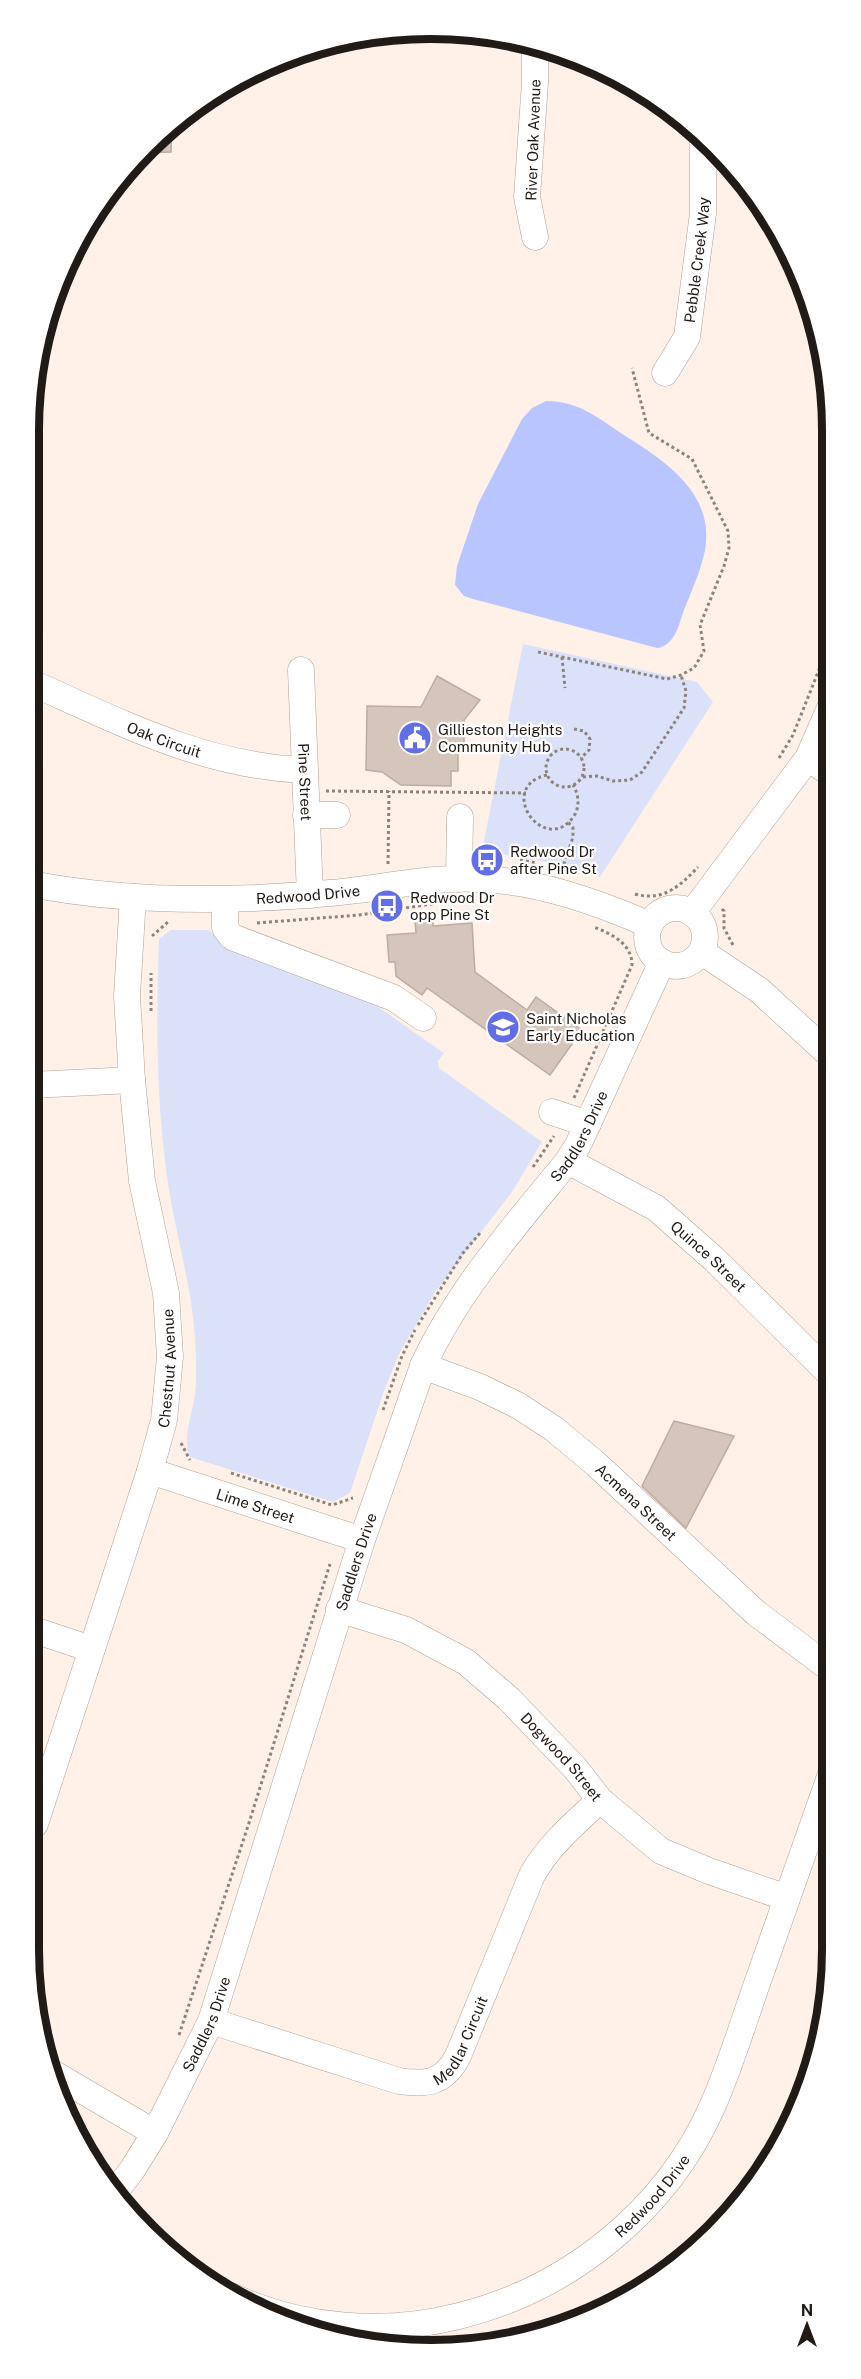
<svg xmlns="http://www.w3.org/2000/svg" width="861" height="2379" font-family="'Public Sans',sans-serif">
<rect width="100%" height="100%" fill="#fff1e8"/>
<g fill="#dbe1f9">
<polygon points="523,644 697,682 713,702 600,877 552,863 482,851"/>
<path d="M171 930H209L228 948 371 1002 444 1053 438 1061 439 1068 542 1142 512 1192 437 1289 399 1354 384 1391 350 1493 333 1502 190 1457C182 1438 192 1415 195 1395 197 1378 196 1358 195 1340 192 1287 176 1236 168 1184 156 1102 156 1021 159 939Z"/>
</g>
<path fill="#b8c5ff" d="M546 401C579 401 598 418 624 435 665 461 715 493 705 550 701 570 692 590 684 610 679 624 675 646 657 648L473 599 464 596 455 585 457 566 478 504 522 419 532 408Z"/>
<g fill="#d5c5ba" stroke="#bcaca2" stroke-width="1.5">
<polygon points="172,124 171,152 142,153 165,128"/>
<polygon points="437,676 480,700 464,720 464,747 458,747 458,771 451,771 451,786 401,785 382,772 366,770 367,706 421,707"/>
<polygon points="433,919 433,926 472,923 475,972 527,1010 536,997 582,1030 550,1075 444,1000 427,988 422,995 396,976 395,962 389,962 387,935 416,933 415,921"/>
<polygon points="674,1421 734,1436 686,1528 642,1486"/>
</g>
<g fill="none" stroke-linecap="round" stroke-linejoin="round">
<g stroke="#b0a096" stroke-width="27">
<g id="minor">
<polyline points="535,43 535,82 527,197 535,237"/>
<path id="s1" d="M665 373 687 337 703 213V141"/>
<path id="s2" d="M301 670 310 895"/>
<path id="s3" d="M30 682C120 722 203 766 304 770"/>
<polyline points="808,758 830,773"/>
<polyline points="306,815 337,815"/>
<polyline points="459,879 460,817"/>
<path id="s4" d="M31 884C129 903 231 902 330 893 380 889 430 876 480 879 538 881 597 902 650 925"/>
<polyline points="225,900 225,928 232,937 394,998 423,1018"/>
<circle cx="676" cy="937" r="29"/>
<polyline points="692,913 808,758 830,708"/>
<polyline points="702,952 759,990 831,1056"/>
<polyline points="32,1085 132,1080"/>
<polyline points="552,1112 588,1124"/>
<path id="s5" d="M568 1161 656 1208 714 1259 831 1375"/>
<path id="s6" d="M423 1366 480 1387 519 1406 554 1429 596 1464 756 1613 832 1670"/>
<path id="s7" d="M150 1471 362 1540"/>
<path id="s8" d="M339 1609 406 1630 466 1662 509 1699 575 1768 600 1800 661 1851 709 1871 787 1898"/>
<polyline points="34,1630 91,1649"/>
<path id="s9" d="M35 1824 150 1471 164 1420 170 1357 166 1293 142 1181 132 1080 127 996 133 897"/>
<path id="s10" d="M211 2021 399 2081C427 2085 444 2083 458 2056L532 1875C549 1845 575 1823 600 1800"/>
<polyline points="49,2071 155,2133"/>
<path id="s11" d="M115 2192 132 2170 155 2133 211 2021 362 1540 423 1366C458 1290 515 1226 568 1161L578 1145 662 962"/>
<path id="s12" d="M231 2296C301 2329 384 2335 459 2316 569 2289 667 2210 713 2105 731 2064 744 2020 759 1978 783 1909 807 1840 832 1771"/>
</g>
</g>
<g stroke="#8c837c" stroke-width="3" stroke-dasharray="3 3" stroke-linecap="butt">
<polyline points="538,652 667,679 681,675 694,668 704,651 700,625 724,566 729,548 728,531 692,459 649,433 632,368"/>
<polyline points="562,657 565,688"/>
<polyline points="574,729 584,731 590,739 589,750 581,758"/>
<circle cx="565" cy="768" r="19"/>
<polyline points="779,758 793,735 830,642"/>
<path d="M547 775C494 787 545 858 574 816 580 806 579 795 573 785"/>
<polyline points="583,777 597,776 613,781 630,780 642,772 684,708 686,691 681,675"/>
<polyline points="326,791 526,793"/>
<polyline points="520,860 537,863"/>
<polyline points="388,864 389,791"/>
<polyline points="562,870 573,837 573,828 568,822"/>
<path d="M635 894C663 902 680 886 698 867"/>
<polyline points="722,909 724,911 724,928 734,947"/>
<polyline points="257,923 359,915 438,903"/>
<polyline points="152,936 169,921"/>
<polyline points="151,1011 151,973"/>
<path d="M574 1098 632 965C632 944 612 934 594 927"/>
<polyline points="533,1167 554,1136"/>
<polyline points="418,1325 463,1253 480,1233"/>
<polyline points="383,1410 402,1356 415,1330"/>
<polyline points="181,1443 190,1460"/>
<polyline points="231,1473 332,1505 353,1498"/>
<polyline points="179,2035 248,1826 330,1564"/>
</g>
<use href="#minor" stroke="#fff" stroke-width="26"/>
</g>
<defs>
<g id="civic-disc" transform="scale(1.725)"><circle r="9.5" fill="#626ee6" stroke="#fff"/><path d="M-.6-6.5H3V-4.5H.6V-3L4-1V1h2V6H-6V1h2V-1L-.6-3ZM-1.2 2.5V6h2.4V2.5Z" fill="#fff"/></g>
<g id="bus-disc" transform="scale(1.725)"><circle r="9.5" fill="#626ee6" stroke="#fff"/><path d="M-5-6H5V4H4V6H2V4H-2V6H-4V4H-5ZM-3.5-4V0h7V-4ZM-3.5 1.2v1.5H-2V1.2ZM2 1.2v1.5H3.5V1.2Z" fill="#fff"/></g>
<g id="school-disc" transform="scale(1.725)"><circle r="9.5" fill="#626ee6" stroke="#fff"/><path d="M0-5L7-2L0 1L-7-2ZM-4 1L0 2.5L4 1V4Q0 6-4 4Z" fill="#fff"/></g>
</defs>
<g fill-rule="evenodd">
<use href="#civic-disc" x="415" y="738"/>
<use href="#bus-disc" x="487" y="860"/>
<use href="#bus-disc" x="387" y="906"/>
<use href="#school-disc" x="503" y="1027"/>
</g>
<g text-anchor="middle" dominant-baseline="central" stroke-width="4.5" stroke-linejoin="round" paint-order="stroke">
<g font-size="15" fill="#211b17" stroke="#fff">
<text transform="translate(533 140) rotate(-88)">River Oak Avenue</text>
<text stroke="none"><textPath href="#s1" startOffset="120">Pebble Creek Way</textPath></text>
<text stroke="none"><textPath href="#s3" startOffset="146">Oak Circuit</textPath></text>
<text stroke="none"><textPath href="#s2" startOffset="112">Pine Street</textPath></text>
<text stroke="none"><textPath href="#s4" startOffset="278">Redwood Drive</textPath></text>
<text stroke="none"><textPath href="#s11" startOffset="1164">Saddlers Drive</textPath></text>
<text stroke="none"><textPath href="#s5" startOffset="171">Quince Street</textPath></text>
<text stroke="none"><textPath href="#s9" startOffset="476">Chestnut Avenue</textPath></text>
<text stroke="none"><textPath href="#s6" startOffset="256">Acmena Street</textPath></text>
<text stroke="none"><textPath href="#s7" startOffset="111">Lime Street</textPath></text>
<text stroke="none"><textPath href="#s11" startOffset="678">Saddlers Drive</textPath></text>
<text stroke="none"><textPath href="#s8" startOffset="273">Dogwood Street</textPath></text>
<text stroke="none"><textPath href="#s11" startOffset="192">Saddlers Drive</textPath></text>
<text stroke="none"><textPath href="#s10" startOffset="282">Medlar Circuit</textPath></text>
<text stroke="none"><textPath href="#s12" startOffset="465">Redwood Drive</textPath></text>
</g>
<g font-size="15" fill="#211b17" stroke="#fff" text-anchor="start">
<text x="438" y="729">Gillieston Heights<tspan x="438" dy="17">Community Hub</tspan></text>
<text x="510" y="851">Redwood Dr<tspan x="510" dy="17">after Pine St</tspan></text>
<text x="410" y="897">Redwood Dr<tspan x="410" dy="17">opp Pine St</tspan></text>
<text x="526" y="1018">Saint Nicholas<tspan x="526" dy="17">Early Education</tspan></text>
</g>
</g>
<path d="M0 0H861V2379H0ZM430 39H431A391 391 0 0 1 822 430V1949A391 391 0 0 1 431 2340H430A391 391 0 0 1 39 1949V430A391 391 0 0 1 430 39Z" fill="#fff" fill-rule="evenodd"/>
<path fill="none" stroke="#211b17" stroke-width="8" d="M430 39H431A391 391 0 0 1 822 430V1949A391 391 0 0 1 431 2340H430A391 391 0 0 1 39 1949V430A391 391 0 0 1 430 39Z"/>
<g transform="translate(807 2325)" stroke="#ffffff" stroke-width="4.5" paint-order="stroke">
<path d="M0-4.5L10 22L0 15L-10 22Z" fill="#211b17"/>
<text y="-9" font-size="16" font-weight="bold" text-anchor="middle" fill="#211b17">N</text>
</g>
</svg>
